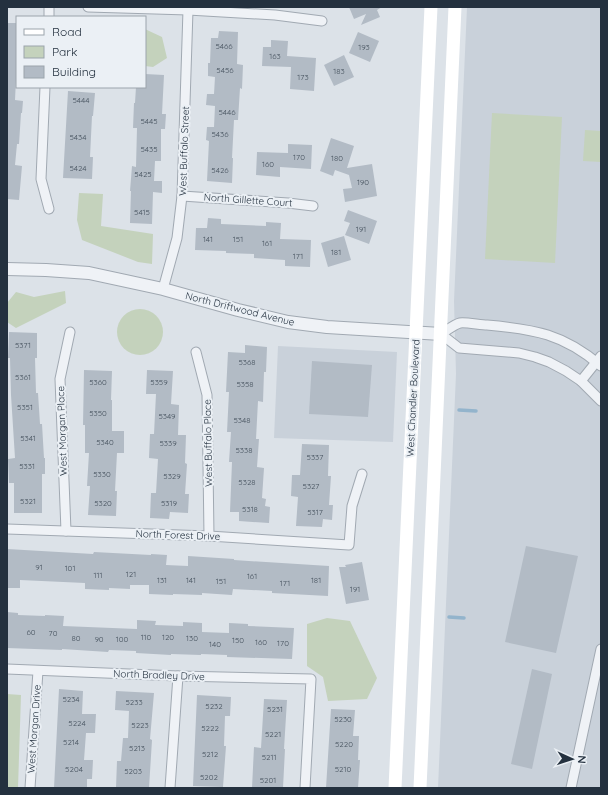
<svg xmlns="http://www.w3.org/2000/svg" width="608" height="795" font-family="Quicksand,sans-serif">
<rect width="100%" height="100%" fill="#dce2e8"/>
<g fill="#c9d1da">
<polygon points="467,7 601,7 601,788 438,788 456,374 454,301"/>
<polygon points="278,346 397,352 393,442 274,438"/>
</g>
<g fill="#c4d2bc">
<polygon points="145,29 147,30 162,37 167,58 153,67 145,66"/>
<polygon points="492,113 562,117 555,263 485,259"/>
<polygon points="585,130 601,131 601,162 583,161"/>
<polygon points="79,193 103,194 101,226 153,234 152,264 138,262 82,240 77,220"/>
<polygon points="65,291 66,303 16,328 7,322 7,303 16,292 34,297"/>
<circle cx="140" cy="332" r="23"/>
<polygon points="327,618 350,621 377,678 367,699 328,701 323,677 307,666 307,624"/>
<polygon points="7,694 21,695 18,788 7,788"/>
</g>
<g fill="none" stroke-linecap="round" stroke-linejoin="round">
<g stroke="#93b4cc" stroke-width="3.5">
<polyline points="459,410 476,411"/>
<polyline points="449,617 464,618"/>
</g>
</g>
<g fill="#b2bbc5">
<polygon points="349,7 382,7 377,10 380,17 361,25 366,14 354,19"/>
<polygon points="7,23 17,23 17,79 16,79 15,100 23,101 22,113 21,113 19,144 17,144 15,165 22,166 19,200 7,199"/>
<polygon points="219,31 238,32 237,64 243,65 242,89 240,88 238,120 234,120 232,158 233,158 232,183 207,181 209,141 206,140 207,127 214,127 215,106 206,105 207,94 214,94 215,77 208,76 208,63 210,63 211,38 218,38"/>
<polygon points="358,32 379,41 370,62 349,53"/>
<polygon points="271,40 288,41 287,56 316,58 314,91 290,89 291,67 262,66 263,47 271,47"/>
<polygon points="344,55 354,77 334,86 324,65"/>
<polygon points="145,74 164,75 162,114 166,114 165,129 161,129 161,161 155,161 154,181 162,181 162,193 153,192 152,224 130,223 131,191 130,191 132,166 136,167 137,128 133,128 134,103 135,103 136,87 145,87"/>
<polygon points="68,91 95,93 93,116 92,116 90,157 93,157 92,179 63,178"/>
<polygon points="331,138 354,146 347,168 372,164 377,196 345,202 343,189 352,188 349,175 335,170 333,176 320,171"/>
<polygon points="288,144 312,145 311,169 280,167 280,177 256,175 257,152 288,153"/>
<polygon points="348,210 377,221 369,244 345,235 350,223 344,221"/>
<polygon points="208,218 221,219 221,224 266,226 266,222 281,223 280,239 311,240 310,267 285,266 285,260 254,258 254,254 226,253 226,251 195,250 196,228 207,228"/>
<polygon points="344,236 351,260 328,267 321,243"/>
<polygon points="9,332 37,333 37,358 35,358 36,393 38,393 40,424 42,424 44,458 45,458 45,474 42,474 42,513 14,513 14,483 9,483 8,459 15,458 11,395 10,358 8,358"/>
<polygon points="245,345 267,347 266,372 264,372 263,402 258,401 256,439 259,439 257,467 264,468 262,498 266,499 265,506 270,507 269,523 239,521 239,512 230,512 232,462 229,462 231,432 227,432 229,392 226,392 228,352 245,353"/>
<polygon points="312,361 372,365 368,417 309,414"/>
<polygon points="84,370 112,371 111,400 112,400 112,431 124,431 124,453 117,453 115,491 117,491 116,516 88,515 90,486 87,486 89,453 85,453 85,425 83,425"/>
<polygon points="147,370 173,371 171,404 179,405 178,435 186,435 185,463 187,464 185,494 189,494 188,513 170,512 169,519 150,518 151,493 156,493 158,459 149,458 150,434 154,434 156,394 146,394"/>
<polygon points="302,444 329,445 328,476 331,476 329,505 333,505 332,520 323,519 322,527 296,526 298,497 291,496 292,475 300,475"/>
<polygon points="526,546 578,556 556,653 505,642"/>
<polygon points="7,549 93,554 94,552 151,555 151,554 167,555 166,565 188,566 188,556 234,559 234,560 329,566 328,596 272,593 272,591 233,589 232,595 202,593 202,595 173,594 173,595 149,594 149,585 130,585 130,589 109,588 109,590 85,589 85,583 20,580 20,588 7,588"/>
<polygon points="362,562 369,600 346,604 339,567 346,567 345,565"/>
<polygon points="7,612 18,613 18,615 45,616 45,615 64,616 63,626 137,629 137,620 156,621 155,625 183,626 183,622 202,623 202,632 229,633 229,623 248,624 248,626 294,628 292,659 227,657 227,655 201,654 201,655 171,654 171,655 136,653 136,651 109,650 108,652 62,649 62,650 7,648"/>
<polygon points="532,669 552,674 532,769 511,764"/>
<polygon points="59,689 83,691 82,714 96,714 95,733 86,733 84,760 93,760 92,779 87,779 87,788 54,788"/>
<polygon points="116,691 154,693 150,739 152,740 149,788 116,788 117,761 121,761 123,738 128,738 129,711 115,710"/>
<polygon points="197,695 231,697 230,716 225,716 224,746 226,746 223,787 193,786"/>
<polygon points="264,699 287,700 284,749 285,749 283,788 252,788 254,747 261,748"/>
<polygon points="331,709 355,710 353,736 359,736 358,760 360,760 358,788 326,788"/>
</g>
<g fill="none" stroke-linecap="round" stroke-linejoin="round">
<g stroke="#a1a9b2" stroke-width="11">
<g id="minor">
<polyline points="88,7 188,10 275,15 322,21"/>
<polyline points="49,17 49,7"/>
<polyline points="45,87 41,179 49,209"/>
<polyline points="182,196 288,203 313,206"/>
<polyline points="163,289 177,238 182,196 188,10"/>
<polyline points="196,352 207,395 209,536"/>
<path d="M601 366C564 334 534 329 487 325 481 325 465 322 460 323 455 324 446 331 441 334L459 348 519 353 535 357 549 362 566 371 581 381 601 401"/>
<polyline points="581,381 601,356"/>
<polyline points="7,529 209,536 349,545 352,506 362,474"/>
<polyline points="66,531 60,379 70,332"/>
<polyline points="7,669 178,676 311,679 305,788"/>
<polyline points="30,788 38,671"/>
<polyline points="170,788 178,676"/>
<polyline points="571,788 601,649"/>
</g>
</g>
<g stroke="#a1a9b2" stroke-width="14">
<polyline id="tertiary" points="7,269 46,270 89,273 163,289 238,310 288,322 327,327 441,334"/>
</g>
<use href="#minor" stroke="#eff2f6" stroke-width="9"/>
<use href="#tertiary" stroke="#eff2f6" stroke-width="12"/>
<g stroke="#fff" stroke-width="13">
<polyline points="395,788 431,7"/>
<polyline points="420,788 455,7"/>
</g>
</g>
<g text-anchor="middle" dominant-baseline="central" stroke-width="4" stroke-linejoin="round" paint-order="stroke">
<g font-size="8" fill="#485460">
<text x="224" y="46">5466</text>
<text x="364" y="47">193</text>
<text x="275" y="56">163</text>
<text x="225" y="70">5456</text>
<text x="339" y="71">183</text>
<text x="303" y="77">173</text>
<text x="81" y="100">5444</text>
<text x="227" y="112">5446</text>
<text x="149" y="121">5445</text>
<text x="220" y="134">5436</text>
<text x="78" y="137">5434</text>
<text x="149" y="149">5435</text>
<text x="299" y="157">170</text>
<text x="337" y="158">180</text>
<text x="268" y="164">160</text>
<text x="78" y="168">5424</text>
<text x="220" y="170">5426</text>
<text x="143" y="174">5425</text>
<text x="363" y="182">190</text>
<text x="142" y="212">5415</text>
<text x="361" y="229">191</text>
<text x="208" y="239">141</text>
<text x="238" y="239">151</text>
<text x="267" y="243">161</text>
<text x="336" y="252">181</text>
<text x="298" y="256">171</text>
<text x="23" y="345">5371</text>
<text x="247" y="362">5368</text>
<text x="23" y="377">5361</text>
<text x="98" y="382">5360</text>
<text x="159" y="382">5359</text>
<text x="245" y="384">5358</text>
<text x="25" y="407">5351</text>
<text x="98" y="413">5350</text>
<text x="167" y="416">5349</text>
<text x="242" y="420">5348</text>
<text x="28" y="438">5341</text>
<text x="105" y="442">5340</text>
<text x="168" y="443">5339</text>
<text x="244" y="450">5338</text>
<text x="315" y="457">5337</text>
<text x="27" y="466">5331</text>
<text x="102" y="474">5330</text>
<text x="172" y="476">5329</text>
<text x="247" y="482">5328</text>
<text x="311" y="486">5327</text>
<text x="28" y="501">5321</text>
<text x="103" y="503">5320</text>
<text x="169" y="503">5319</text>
<text x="250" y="509">5318</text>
<text x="315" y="512">5317</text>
<text x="39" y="567">91</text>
<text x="70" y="568">101</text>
<text x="131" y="574">121</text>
<text x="98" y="575">111</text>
<text x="252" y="576">161</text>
<text x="162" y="580">131</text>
<text x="191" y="580">141</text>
<text x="316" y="580">181</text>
<text x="221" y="581">151</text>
<text x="285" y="583">171</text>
<text x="355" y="589">191</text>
<text x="31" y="632">60</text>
<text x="53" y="633">70</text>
<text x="146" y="637">110</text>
<text x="168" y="637">120</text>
<text x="76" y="638">80</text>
<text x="192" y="638">130</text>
<text x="99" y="639">90</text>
<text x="122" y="639">100</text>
<text x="238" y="640">150</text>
<text x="261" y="642">160</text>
<text x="283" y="643">170</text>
<text x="215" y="644">140</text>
<text x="71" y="699">5234</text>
<text x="134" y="702">5233</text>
<text x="214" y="706">5232</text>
<text x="275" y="709">5231</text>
<text x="343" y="719">5230</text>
<text x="77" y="723">5224</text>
<text x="140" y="725">5223</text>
<text x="210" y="728">5222</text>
<text x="273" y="734">5221</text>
<text x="71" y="742">5214</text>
<text x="344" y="744">5220</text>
<text x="137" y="748">5213</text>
<text x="210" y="754">5212</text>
<text x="269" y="757">5211</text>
<text x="74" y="769">5204</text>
<text x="343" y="769">5210</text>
<text x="133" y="771">5203</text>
<text x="209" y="777">5202</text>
<text x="268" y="780">5201</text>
</g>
<g font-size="10" fill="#24313f" stroke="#ebf0f5">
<text transform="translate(184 151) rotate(-88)">West Buffalo Street</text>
<text transform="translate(248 200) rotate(4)">North Gillette Court</text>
<text transform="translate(240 309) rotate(14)">North Driftwood Avenue</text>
<text transform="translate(413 398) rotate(-87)">West Chandler Boulevard</text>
<text transform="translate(62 431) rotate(-92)">West Morgan Place</text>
<text transform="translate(208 443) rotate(-91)">West Buffalo Place</text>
<text transform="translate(178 535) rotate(2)">North Forest Drive</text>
<text transform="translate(159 675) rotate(2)">North Bradley Drive</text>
<text transform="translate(34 729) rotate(-86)">West Morgan Drive</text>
</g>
</g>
<rect width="608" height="795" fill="none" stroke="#24313f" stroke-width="16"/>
<rect x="16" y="16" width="130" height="72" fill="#ebf0f5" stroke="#9ba4ac"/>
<rect x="24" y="29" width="20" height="6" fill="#ffffff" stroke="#9ba4ac"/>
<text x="52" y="36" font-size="12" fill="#24313f">Road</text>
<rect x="24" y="46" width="20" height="12" fill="#c4d2bc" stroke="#9ba4ac"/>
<text x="52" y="56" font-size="12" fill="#24313f">Park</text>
<rect x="24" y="66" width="20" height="12" fill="#b2bbc5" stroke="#9ba4ac"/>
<text x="52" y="76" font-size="12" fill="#24313f">Building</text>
<g transform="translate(572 759) rotate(93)" stroke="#ebf0f5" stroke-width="3" paint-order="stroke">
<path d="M0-3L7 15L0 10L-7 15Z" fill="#24313f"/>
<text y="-6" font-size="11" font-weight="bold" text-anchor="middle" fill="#24313f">N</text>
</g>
</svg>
